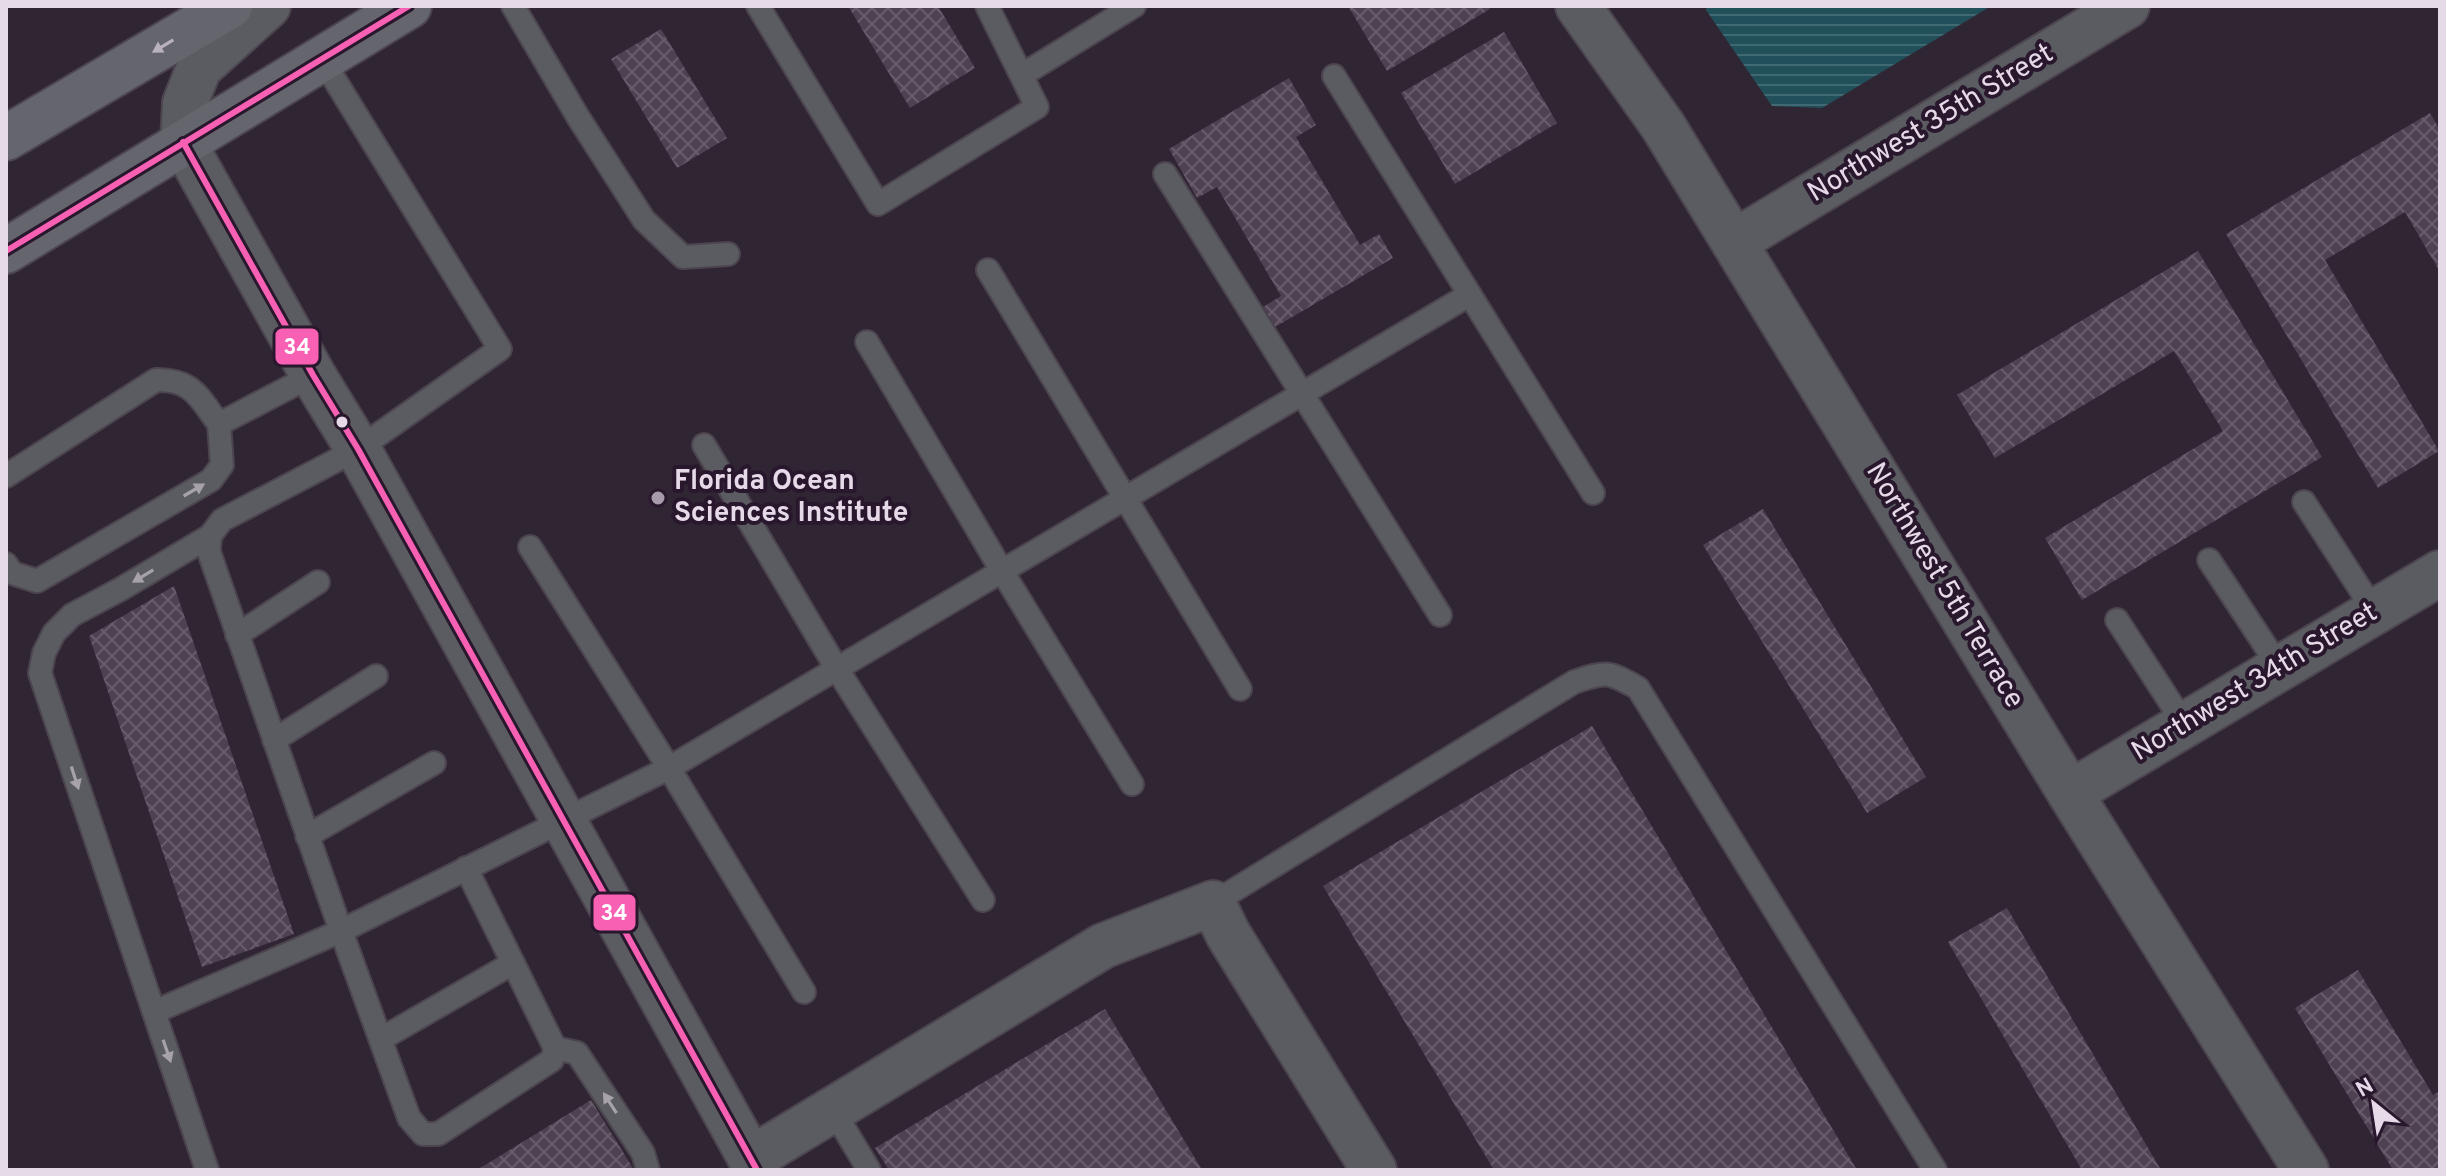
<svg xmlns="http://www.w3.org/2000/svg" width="2446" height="1176" font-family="Overpass,sans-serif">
<defs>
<pattern id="water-rules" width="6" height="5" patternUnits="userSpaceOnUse" patternTransform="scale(2)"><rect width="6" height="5" fill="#21505b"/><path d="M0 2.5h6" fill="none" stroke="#416973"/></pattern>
<pattern id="building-cross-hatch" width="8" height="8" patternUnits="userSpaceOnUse" patternTransform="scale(2)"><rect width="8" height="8" fill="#4e4151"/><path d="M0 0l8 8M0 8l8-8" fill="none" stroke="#685c6a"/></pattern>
</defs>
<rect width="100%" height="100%" fill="#302633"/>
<polygon fill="url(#water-rules)" points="1706,6 1991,6 1822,108 1772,106 1706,10"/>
<g fill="url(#building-cross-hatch)">
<polygon points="848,6 938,6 975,68 910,108"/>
<polygon points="1348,6 1488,6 1490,9 1387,71"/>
<polygon points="661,29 727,138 677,168 611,59"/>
<polygon points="1504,32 1557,123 1455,184 1401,93"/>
<polygon points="1289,78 1316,125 1296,137 1360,245 1379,234 1393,258 1275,327 1263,307 1281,296 1217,187 1197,198 1169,149"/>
<polygon points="2430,113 2440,130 2440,272 2405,212 2325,260 2439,451 2378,488 2226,234"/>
<polygon points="2198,251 2322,457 2082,600 2045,538 2223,431 2174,351 1995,458 1957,395"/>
<polygon points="1763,509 1926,777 1867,813 1703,545"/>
<polygon points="174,586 294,934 202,967 89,636"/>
<polygon points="1592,726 1857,1170 1494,1170 1323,886"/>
<polygon points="2007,908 2161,1170 2082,1170 1948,942"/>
<polygon points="2358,970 2433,1095 2440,1091 2440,1170 2393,1170 2295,1008"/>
<polygon points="1105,1009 1202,1170 889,1170 875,1148"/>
<polygon points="591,1100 634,1170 477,1170"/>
</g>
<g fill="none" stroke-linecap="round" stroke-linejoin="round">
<g stroke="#4c444f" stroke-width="26">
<g id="service">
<polyline points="513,6 578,117 644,220 683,257 728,254"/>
<polyline points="758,6 878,204 1037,107 987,6"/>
<polyline points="322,59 500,349 358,449 222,520 210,536 209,552 341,931 409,1118 423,1134 438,1134 552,1060 555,1048 466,868"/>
<polyline points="1022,75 1134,6"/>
<polyline points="1334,76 1593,493"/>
<polyline points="1165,174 1440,615"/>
<polyline points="988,270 1240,689"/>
<polyline points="867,342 1002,571 1132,784"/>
<polyline points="704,445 837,669 983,900"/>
<path d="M6 476 156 380C193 379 199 398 219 424L313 375"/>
<polyline points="2304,502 2375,612"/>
<polyline points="530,547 669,768 804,992"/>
<polyline points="2209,560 2280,668"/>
<polyline points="6,564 12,573 37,581 211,480 222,465 219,424"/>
<polyline points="2117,620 2185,725"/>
<polyline points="237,635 318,582"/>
<polyline points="274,740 376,676"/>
<polyline points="307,836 434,763"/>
<path d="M1213 903 1574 682C1606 671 1608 671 1638 688L1935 1170"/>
<polyline points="154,1012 341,931 669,768 1469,295"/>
<polyline points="381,1039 513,963"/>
<polyline points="555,1048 577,1053 643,1153 648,1170"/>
<polyline points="833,1110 869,1170"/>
<polyline points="207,1170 40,673 44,653 54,633 72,615 121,589 210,536"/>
</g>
</g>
<g stroke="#4c444f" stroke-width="48">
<g id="minor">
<polyline points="268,6 199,68 185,103 183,142 313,375 358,449 757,1170"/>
<polyline points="1578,6 1663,126 2070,793 2306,1170"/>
<polyline points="1734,242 2127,6"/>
<polyline points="2070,793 2440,573"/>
<polyline points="751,1159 1103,946 1213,903 1228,934 1374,1170"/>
</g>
</g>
<g stroke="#4c444f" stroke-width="48">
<g id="primary">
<polyline points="6,138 230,6"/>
<polyline points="6,251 409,6"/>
</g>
</g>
<use href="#service" stroke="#5a5c61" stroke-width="22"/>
<use href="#minor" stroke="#5a5c61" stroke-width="44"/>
<use href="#primary" stroke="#65666d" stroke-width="44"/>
<g stroke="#29182d" stroke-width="12">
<g id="bus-1">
<polyline points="183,142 313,375 358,449 757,1170"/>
<polyline points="6,251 409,6"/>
</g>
</g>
<use href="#bus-1" stroke="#f860b3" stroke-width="6"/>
</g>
<defs><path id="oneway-solid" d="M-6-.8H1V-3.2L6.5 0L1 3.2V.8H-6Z" transform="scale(2)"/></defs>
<use fill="#b9b1be" href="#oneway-solid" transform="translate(163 46) rotate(149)"/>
<g fill="#a7a1ac">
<use href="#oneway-solid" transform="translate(194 490) rotate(-30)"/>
<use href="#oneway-solid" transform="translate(143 576) rotate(149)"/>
<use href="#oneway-solid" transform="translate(75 778) rotate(72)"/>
<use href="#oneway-solid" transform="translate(167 1051) rotate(71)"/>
<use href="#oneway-solid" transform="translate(610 1103) rotate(-123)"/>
</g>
<circle fill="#e6dae9" stroke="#29182d" stroke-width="3" cx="342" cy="422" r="7"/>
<circle fill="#a69ba9" stroke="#29182d" stroke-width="3" cx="658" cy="498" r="8"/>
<g text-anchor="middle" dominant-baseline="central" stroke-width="8" stroke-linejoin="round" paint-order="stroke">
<g font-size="28" fill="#e6dae9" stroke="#29182d">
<text transform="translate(1931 124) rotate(-31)">Northwest 35th Street</text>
<text transform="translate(1944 586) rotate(59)">Northwest 5th Terrace</text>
<text transform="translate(2255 683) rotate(-31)">Northwest 34th Street</text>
</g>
<g font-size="28" font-weight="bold" fill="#e6dae9" stroke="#29182d" text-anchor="start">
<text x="674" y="482">Florida Ocean<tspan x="674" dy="32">Sciences Institute</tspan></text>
</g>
</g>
<g stroke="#29182d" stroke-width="3">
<rect x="274" y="327" width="46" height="39" rx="8" fill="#f860b3"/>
<rect x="592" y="893" width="45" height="39" rx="8" fill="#f860b3"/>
</g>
<g font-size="22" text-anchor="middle" font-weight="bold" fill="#fff">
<text x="297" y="354">34</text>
<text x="614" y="920">34</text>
</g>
<rect width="2446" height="1176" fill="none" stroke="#e6dae9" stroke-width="16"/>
<g transform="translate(2374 1104) rotate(330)" stroke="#29182d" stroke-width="6" paint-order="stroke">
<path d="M0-6L14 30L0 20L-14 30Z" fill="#e6dae9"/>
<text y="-12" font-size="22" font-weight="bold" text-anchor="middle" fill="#e6dae9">N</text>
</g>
</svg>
